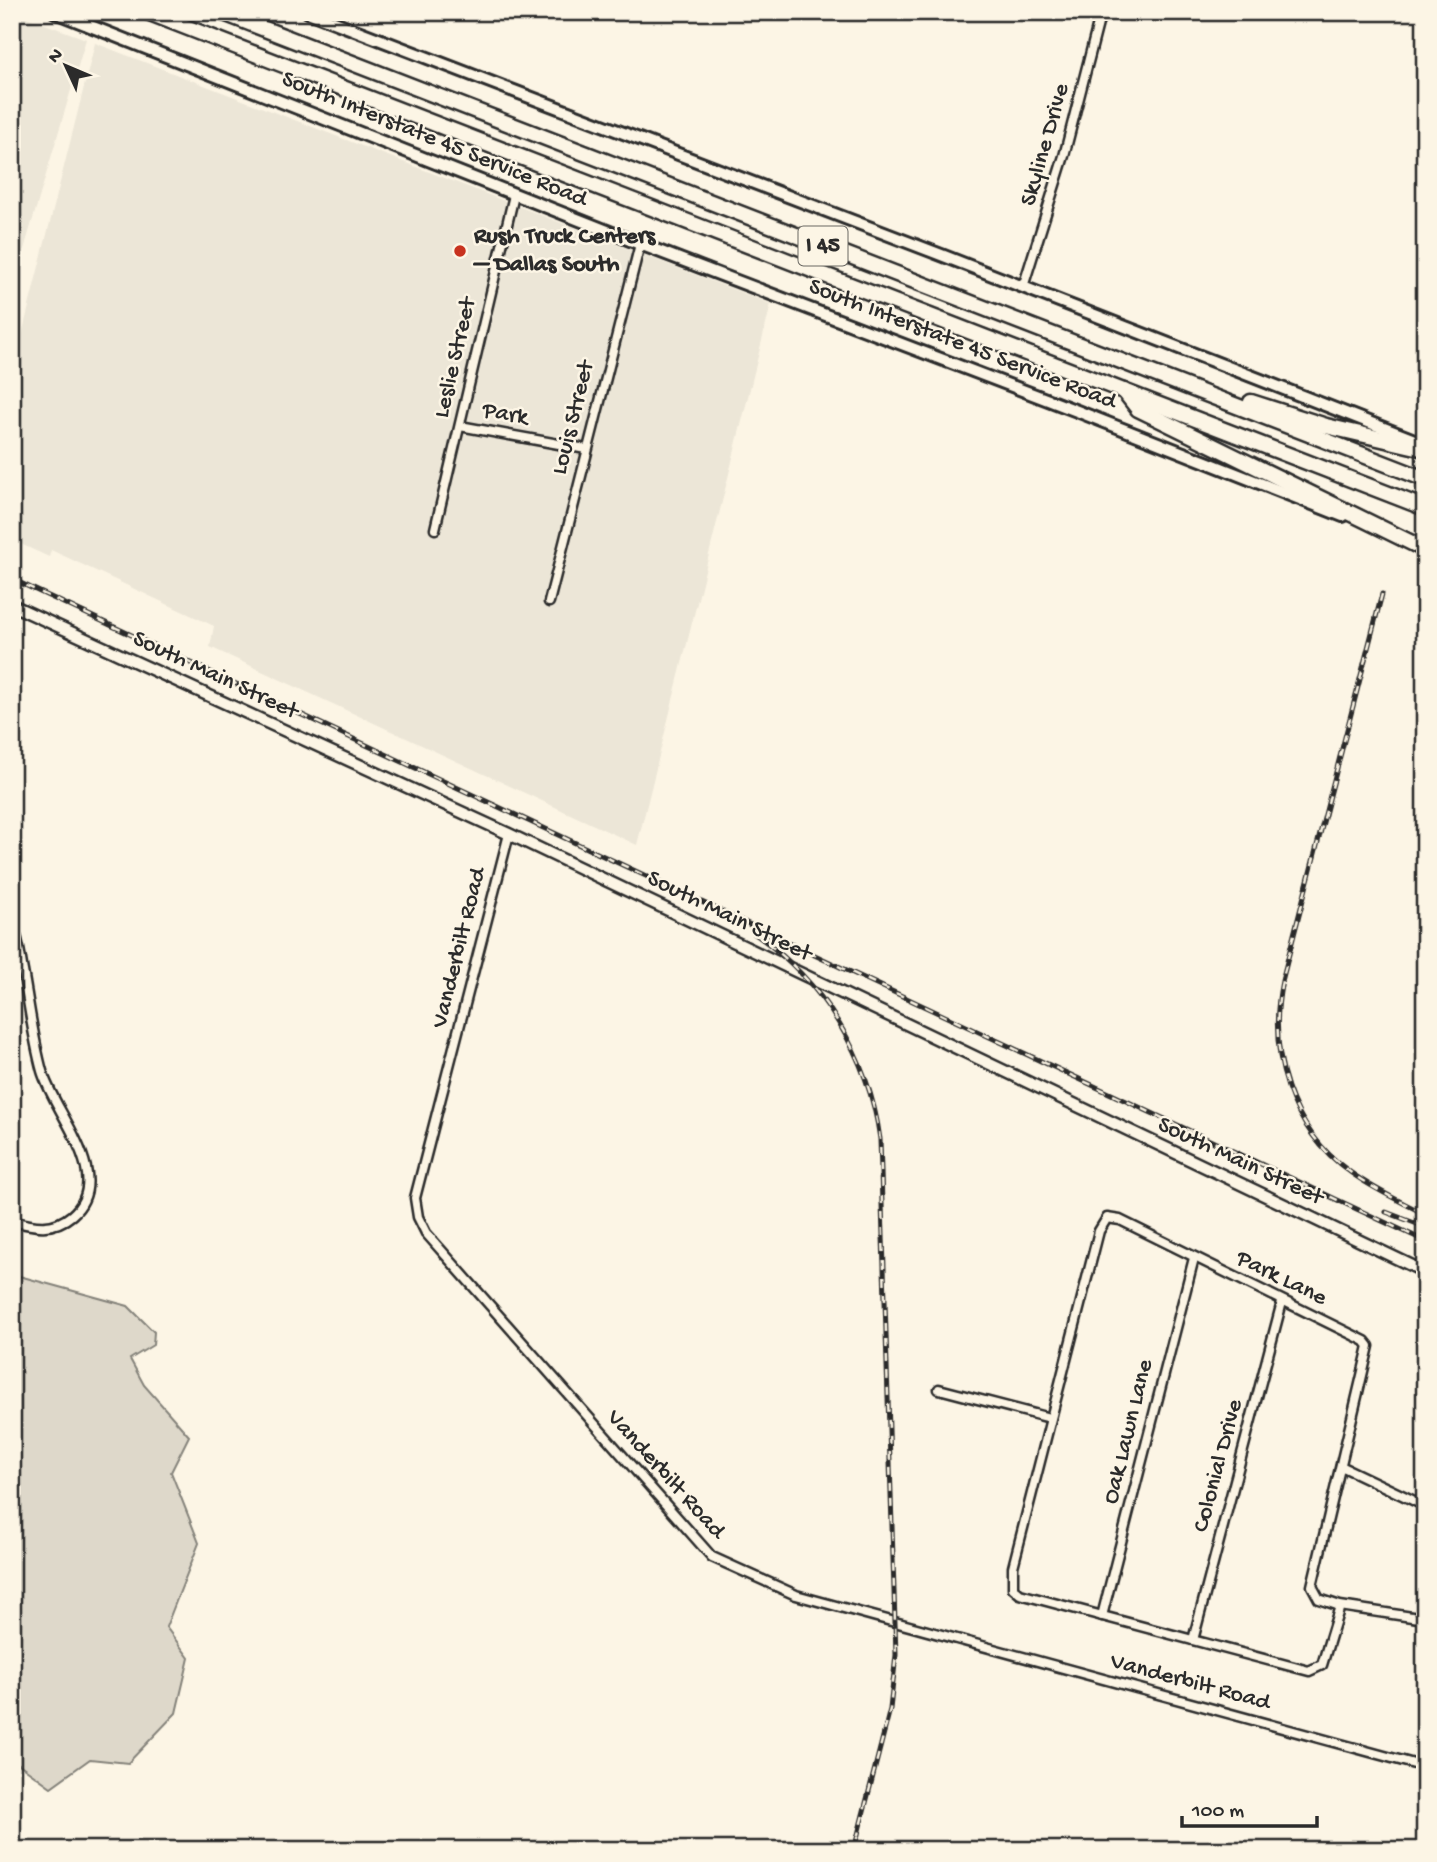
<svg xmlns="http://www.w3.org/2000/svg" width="1437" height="1862" font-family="'Gochi Hand',sans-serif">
<rect width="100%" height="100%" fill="#fcf5e5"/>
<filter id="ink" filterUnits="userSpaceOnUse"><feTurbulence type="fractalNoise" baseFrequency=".0143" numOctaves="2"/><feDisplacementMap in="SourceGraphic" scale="14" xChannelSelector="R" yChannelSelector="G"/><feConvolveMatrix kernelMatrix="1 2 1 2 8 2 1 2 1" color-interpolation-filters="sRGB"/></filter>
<g filter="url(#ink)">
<g fill="#ece6d7">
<polygon points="12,12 86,39 12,290"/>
<polygon points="95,43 771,304 637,845 210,647 214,626 51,550 49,557 12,540 12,374"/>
</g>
<polygon fill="#ded8ca" stroke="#84827a" stroke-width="2" points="12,1274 128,1306 154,1332 153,1345 130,1359 144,1385 189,1436 171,1472 199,1543 166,1627 189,1658 176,1713 128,1763 90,1759 51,1787 12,1759"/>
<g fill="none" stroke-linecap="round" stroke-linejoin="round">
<g stroke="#2b2b2b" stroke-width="13">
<g id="minor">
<polyline points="1023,287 1064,156 1101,12"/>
<polyline points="460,426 586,449"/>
<polyline points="435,529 514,195"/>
<polyline points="549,602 640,244"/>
<polyline points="509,834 415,1198 418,1217 426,1233 712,1557 796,1595 1425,1767"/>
<path d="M12 925C19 939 20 956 23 971 29 1004 33 1038 42 1071 54 1113 116 1177 72 1215 53 1231 35 1227 12 1221"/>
<polyline points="939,1389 1050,1418"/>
<polyline points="1341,1466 1425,1506"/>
<polyline points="1340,1606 1322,1665 1309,1671 1020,1594 1013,1588 1013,1567 1099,1231 1107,1218 1120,1220 1365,1341 1369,1346 1312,1586 1319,1599 1340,1606 1425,1619"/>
<polyline points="1102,1616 1194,1258"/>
<polyline points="1420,1618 1425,1602"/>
<polyline points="1193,1640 1282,1302"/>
</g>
</g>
<g stroke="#2b2b2b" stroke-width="15">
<polyline id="tertiary" points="12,605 509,834 1425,1272"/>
</g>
<g stroke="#2b2b2b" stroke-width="16">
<g id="secondary">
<polyline points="55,12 640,244 1077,411 1343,516"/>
<polyline points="308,12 944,256 1422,443"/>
</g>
</g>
<g stroke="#2b2b2b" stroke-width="19">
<g id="motorway">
<polyline points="147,12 1425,508"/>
<polyline points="221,12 1425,479"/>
<polyline points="1124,391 1138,409 1422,548"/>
<polyline points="1251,402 1326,426 1425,449"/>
</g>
</g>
<use href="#minor" stroke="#fcf5e5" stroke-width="8"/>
<use href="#tertiary" stroke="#fcf5e5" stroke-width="10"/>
<use href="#secondary" stroke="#fcf5e5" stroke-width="10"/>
<use href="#motorway" stroke="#fcf5e5" stroke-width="14"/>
<g stroke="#2b2b2b" stroke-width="5">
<g id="rail">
<polyline points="12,579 1425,1241"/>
<path d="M1382 594 1282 981C1267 1052 1290 1129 1350 1172 1373 1189 1400 1201 1425 1214"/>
<path d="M755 934C823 981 869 1057 880 1139L896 1655 890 1709 854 1850"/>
<polyline points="1386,1212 1425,1227"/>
</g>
</g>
<use href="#rail" stroke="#fcf5e5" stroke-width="2.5" stroke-dasharray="8" stroke-linecap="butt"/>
</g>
</g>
<circle fill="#c8321e" stroke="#fcf5e5" stroke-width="2.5" cx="460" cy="251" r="7"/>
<g text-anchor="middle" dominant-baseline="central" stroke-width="5" stroke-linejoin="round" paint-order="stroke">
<rect fill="#fcf5e5" stroke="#6a6863" stroke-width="2" x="798.5" y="226.5" width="49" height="39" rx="5"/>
<g font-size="23" font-weight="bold" fill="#2b2b2b">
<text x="823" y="246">I 45</text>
</g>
<g font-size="24" fill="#2b2b2b" stroke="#fcf5e5">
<text transform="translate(434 140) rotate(22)">South Interstate 45 Service Road</text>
<text transform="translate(1046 145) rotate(-74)">Skyline Drive</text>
<text transform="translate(962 345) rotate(21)">South Interstate 45 Service Road</text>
<text transform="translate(456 358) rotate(-77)">Leslie Street</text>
<text transform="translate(505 415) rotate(10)">Park</text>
<text transform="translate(574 418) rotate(-76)">Louis Street</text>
<text transform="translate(215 676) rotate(25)">South Main Street</text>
<text transform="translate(729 917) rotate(26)">South Main Street</text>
<text transform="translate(460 948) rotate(-76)">Vanderbilt Road</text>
<text transform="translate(1240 1162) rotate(25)">South Main Street</text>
<text transform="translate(1281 1279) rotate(26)">Park Lane</text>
<text transform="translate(1129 1432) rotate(-76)">Oak Lawn Lane</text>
<text transform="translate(1219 1466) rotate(-75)">Colonial Drive</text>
<text transform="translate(665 1475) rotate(48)">Vanderbilt Road</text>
<text transform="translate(1190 1683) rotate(15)">Vanderbilt Road</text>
</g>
<g font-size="24" font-weight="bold" fill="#2b2b2b" stroke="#fcf5e5" text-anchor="start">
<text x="474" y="237">Rush Truck Centers<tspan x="474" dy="28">– Dallas South</tspan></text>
</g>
</g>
<rect width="1437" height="1862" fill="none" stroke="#fcf5e5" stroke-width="42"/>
<rect x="21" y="21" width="1395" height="1820" fill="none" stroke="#2b2b2b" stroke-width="2.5" filter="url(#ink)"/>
<g transform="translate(66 66) rotate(314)" stroke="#fcf5e5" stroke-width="5" paint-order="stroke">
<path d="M0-5L12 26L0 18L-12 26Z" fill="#2b2b2b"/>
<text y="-10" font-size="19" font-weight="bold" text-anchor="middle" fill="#2b2b2b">N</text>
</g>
<path d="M1182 1816v10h135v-10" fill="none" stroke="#2b2b2b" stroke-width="3.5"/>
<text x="1192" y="1816" font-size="21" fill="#2b2b2b" stroke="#fcf5e5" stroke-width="5" paint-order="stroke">100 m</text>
</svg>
